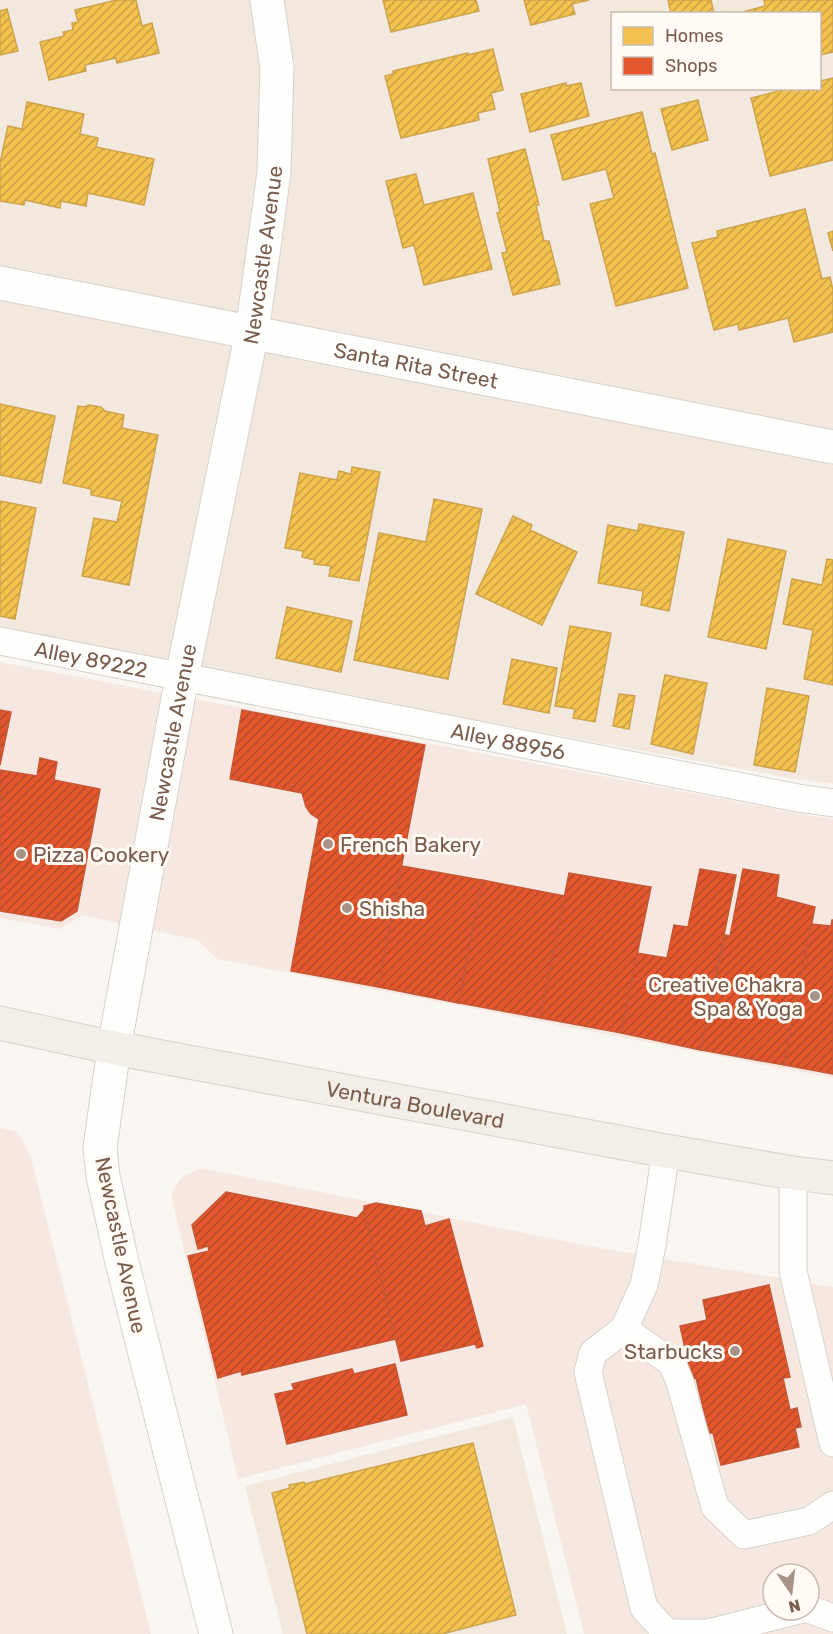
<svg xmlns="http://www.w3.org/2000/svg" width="833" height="1634" font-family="Rubik,sans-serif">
<defs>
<pattern id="homes-hatch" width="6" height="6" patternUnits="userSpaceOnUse" patternTransform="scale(1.5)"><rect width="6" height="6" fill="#f2c14e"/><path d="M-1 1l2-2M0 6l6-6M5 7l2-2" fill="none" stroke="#c9a043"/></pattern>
<pattern id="shops-hatch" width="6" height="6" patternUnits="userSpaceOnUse" patternTransform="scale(1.5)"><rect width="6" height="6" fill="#e4572e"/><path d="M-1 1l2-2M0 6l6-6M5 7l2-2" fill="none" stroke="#b44828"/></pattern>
</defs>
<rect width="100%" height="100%" fill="#f9f5f0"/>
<g fill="#f2e8de" fill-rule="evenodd">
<path d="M0 0H833V784L796 779 201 670 0 629ZM612 14H820V88H612Z"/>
<polygon points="513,1417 567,1634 283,1634 245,1486"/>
</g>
<g fill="#f6e8e1" fill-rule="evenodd">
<polygon points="0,662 807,815 833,819 833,1078 217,959 198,940 82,915 60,929 0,918"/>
<polygon points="0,1128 14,1131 21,1138 31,1158 151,1634 0,1634"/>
<path d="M202 1168 594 1247 833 1287V1634H584L526 1404 238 1479 171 1195 180 1178ZM773 1574H809V1610H773Z"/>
</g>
<g fill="url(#homes-hatch)" stroke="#cea34e" stroke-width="1.5">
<polygon points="116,0 136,0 142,26 152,23 159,53 117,63 116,58 85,65 86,71 49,80 40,42 64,36 63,32 73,30 72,23 78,22 75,10"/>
<polygon points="383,0 476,0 479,11 391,32"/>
<polygon points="524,0 589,0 572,4 575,14 531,25"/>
<polygon points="668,0 711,0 714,14 671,14"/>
<polygon points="764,0 833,0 833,52 820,55 820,14 736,14 765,6"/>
<polygon points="7,9 18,51 0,55 0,11"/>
<polygon points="493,49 503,90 491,93 495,109 478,113 479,120 401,138 385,76 393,74 393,71 468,53 468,55"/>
<polygon points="833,78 833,160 770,176 751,98 790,88 820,88 820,81"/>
<polygon points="566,83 566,86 581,83 589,116 530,132 521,94"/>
<polygon points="698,100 708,140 672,150 661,109"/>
<polygon points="27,102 84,114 80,134 98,138 96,147 154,159 144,205 88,193 86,206 61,201 60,208 25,200 24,205 0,201 0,163 8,126 22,129"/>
<polygon points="642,112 652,154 655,153 688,288 616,306 590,204 614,198 606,169 563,180 551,135"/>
<polygon points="525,149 539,205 536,205 544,241 549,241 560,284 513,295 502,253 507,252 497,213 500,212 488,159"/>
<polygon points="416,174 424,205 473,193 492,269 424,285 414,245 403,248 386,181"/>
<polygon points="805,209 822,279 830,277 833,290 833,332 794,342 788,318 739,330 738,324 714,330 692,243 718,237 717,231"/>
<polygon points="833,231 833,251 828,233"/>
<polygon points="0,404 55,416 41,483 0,475"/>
<polygon points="89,405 101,407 105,411 124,415 122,428 158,435 129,585 82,576 94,518 117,522 122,501 91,495 91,489 63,483 78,406 84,407"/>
<polygon points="352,467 380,472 359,581 329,576 331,566 314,564 315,560 302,557 303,551 285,548 300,473 337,480 339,471 351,474"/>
<polygon points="434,499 482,509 448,679 354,660 379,533 426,542"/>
<polygon points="0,501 36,508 15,619 0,616"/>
<polygon points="513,516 532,525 530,530 577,552 542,625 476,594"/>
<polygon points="639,524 684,532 669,611 641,605 643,591 598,583 608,525 638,531"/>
<polygon points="728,539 786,551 766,649 708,637"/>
<polygon points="827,559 833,560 833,685 804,679 813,630 783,624 792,579 822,585"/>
<polygon points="287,607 352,621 341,672 276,658"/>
<polygon points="570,626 611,633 595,722 573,718 575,709 555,706"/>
<polygon points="512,659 557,668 549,713 503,704"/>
<polygon points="665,675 707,683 693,754 651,744"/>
<polygon points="767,688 809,696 795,772 754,765"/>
<polygon points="619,694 635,696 629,729 613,726"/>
<polygon points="473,1443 516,1615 442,1634 307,1634 272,1493 290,1488 289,1485 304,1482 305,1484"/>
</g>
<g fill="url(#shops-hatch)" stroke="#c45837" stroke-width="1.5">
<polygon points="0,710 11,712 0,765"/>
<polygon points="242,710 425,745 378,987 291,971 319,819 311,814 306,807 302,793 230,779"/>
<polygon points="40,758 57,762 54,780 100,789 77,911 61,921 0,911 0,770 37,776"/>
<polygon points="402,866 482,880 459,1003 378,987"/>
<polygon points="700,869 736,875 701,1050 621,1033 637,953 667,958 674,925 688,927"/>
<polygon points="743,869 779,875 776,897 815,907 784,1065 701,1050 725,935 730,936"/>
<polygon points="569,873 651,887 621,1033 540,1018"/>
<polygon points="482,880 565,896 540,1018 459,1003"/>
<polygon points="832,920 833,920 833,1074 784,1065 811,924 831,926"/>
<polygon points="226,1192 357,1218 364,1210 396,1339 242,1375 241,1371 218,1378 188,1256 209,1251 208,1246 198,1249 192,1225"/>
<polygon points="376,1203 421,1211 425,1226 449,1219 483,1346 477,1348 475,1344 401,1361 364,1210 364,1206"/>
<polygon points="769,1285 790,1377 783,1378 790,1410 797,1408 801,1427 795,1428 799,1447 721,1465 713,1433 709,1433 696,1378 692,1379 680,1326 707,1320 703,1300"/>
<polygon points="395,1364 407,1415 287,1444 275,1394 294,1390 292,1384 352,1369 354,1374"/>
</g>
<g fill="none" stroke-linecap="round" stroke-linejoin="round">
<g stroke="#d7d1cb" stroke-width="29">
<g id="lane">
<path id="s1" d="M0 641 798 798 833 803"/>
<polyline points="666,1151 652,1245 644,1285 624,1329 593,1353 588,1372 644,1608 667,1633 708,1633 799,1610"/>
<polyline points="793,1173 793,1271 833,1443"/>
<polyline points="624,1329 672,1363 680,1382 715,1507 744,1535 809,1521 833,1505"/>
<polyline points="809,1609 833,1618"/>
</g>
</g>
<g stroke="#d7d1cb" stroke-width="35">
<g id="street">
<path id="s2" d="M0 283 833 447"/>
<path id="s3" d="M216 1634 121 1258 103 1176 100 1148 114 1048 182 677 252 332 261 268 274 172 277 68 267 0"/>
</g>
</g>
<g stroke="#dad1cc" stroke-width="35">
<g id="primary">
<path id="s4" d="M0 1023 114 1048 666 1151 793 1173 833 1178"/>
</g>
</g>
<use href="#lane" stroke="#fefefd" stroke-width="27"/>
<use href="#street" stroke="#fefefd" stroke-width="33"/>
<use href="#primary" stroke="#f3eee8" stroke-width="33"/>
</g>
<g fill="#a69286" stroke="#fffaf3" stroke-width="2">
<circle cx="328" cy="844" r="6"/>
<circle cx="21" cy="854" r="6"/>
<circle cx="347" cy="908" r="6"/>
<circle cx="815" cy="996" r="6"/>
<circle cx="735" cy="1351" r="6"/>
</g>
<g text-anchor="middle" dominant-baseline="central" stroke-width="6" stroke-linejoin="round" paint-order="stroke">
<g font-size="21" fill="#7a5c4d" stroke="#fffaf3">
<text stroke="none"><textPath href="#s3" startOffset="1408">Newcastle Avenue</textPath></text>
<text stroke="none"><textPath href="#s2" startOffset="424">Santa Rita Street</textPath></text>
<text stroke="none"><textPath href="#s1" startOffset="93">Alley 89222</textPath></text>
<text stroke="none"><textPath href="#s3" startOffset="922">Newcastle Avenue</textPath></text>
<text stroke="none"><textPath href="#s1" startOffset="518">Alley 88956</textPath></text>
<text stroke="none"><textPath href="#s4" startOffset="423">Ventura Boulevard</textPath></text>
<text transform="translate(121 1245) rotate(78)">Newcastle Avenue</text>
</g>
<g font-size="21" fill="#7a5c4d" stroke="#fffaf3" text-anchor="start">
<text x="340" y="844">French Bakery</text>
<text x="33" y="854">Pizza Cookery</text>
<text x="359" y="908">Shisha</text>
<text x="803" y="984" text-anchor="end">Creative Chakra<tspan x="803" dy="24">Spa &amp; Yoga</tspan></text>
<text x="723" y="1351" text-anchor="end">Starbucks</text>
</g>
</g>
<rect x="611" y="12" width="210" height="78" fill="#fffaf3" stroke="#cabbb1" stroke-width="1.5"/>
<rect x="623" y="27" width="30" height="18" fill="#f2c14e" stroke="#cabbb1" stroke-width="1.5"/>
<text x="665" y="42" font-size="18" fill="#7a5c4d">Homes</text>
<rect x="623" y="57" width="30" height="18" fill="#e4572e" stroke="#cabbb1" stroke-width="1.5"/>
<text x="665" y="72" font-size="18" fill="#7a5c4d">Shops</text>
<g transform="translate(791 1592) rotate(166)"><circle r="28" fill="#fffaf3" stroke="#cabbb1" stroke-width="1.5"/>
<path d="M0-4.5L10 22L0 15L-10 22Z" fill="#a69286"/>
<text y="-9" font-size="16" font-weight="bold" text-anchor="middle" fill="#7a5c4d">N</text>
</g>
</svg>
